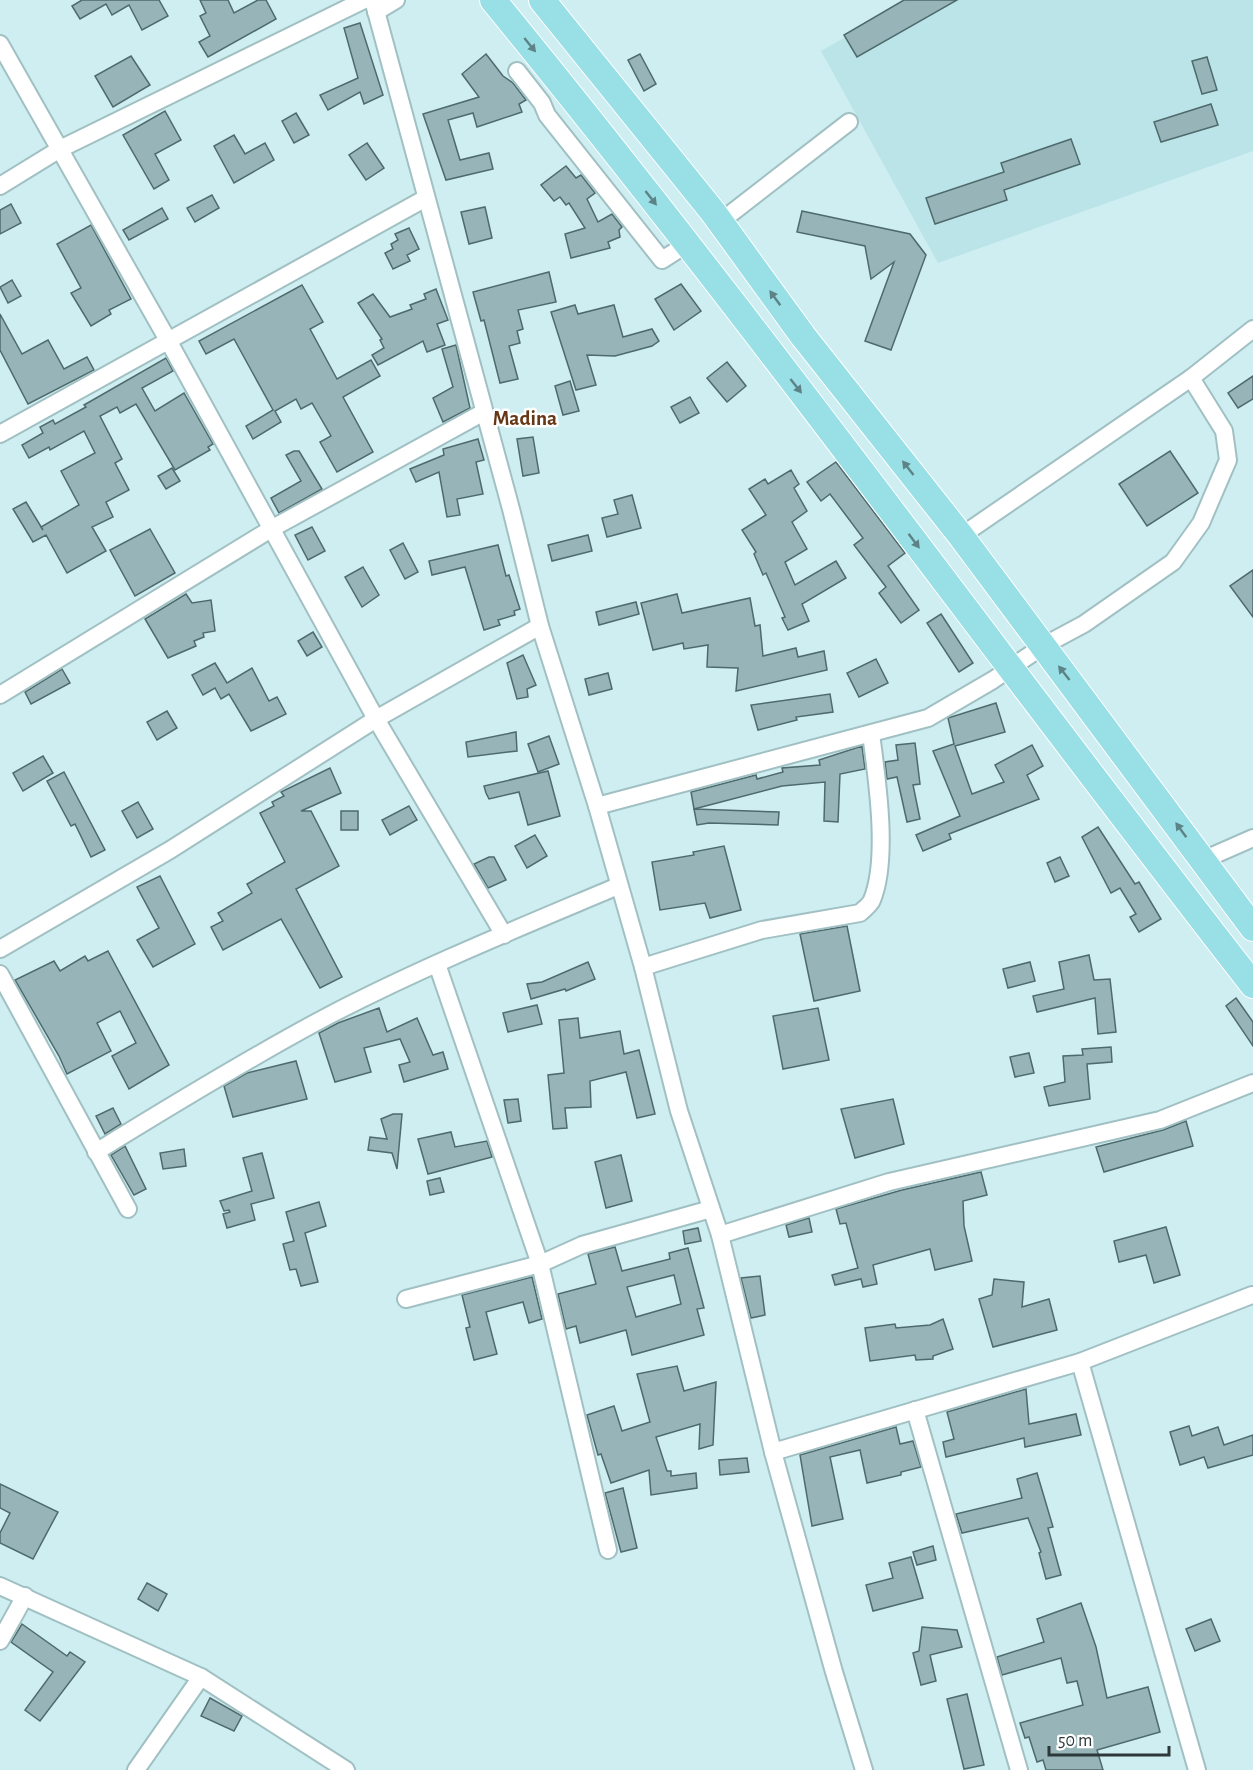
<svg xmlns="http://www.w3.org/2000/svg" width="1253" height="1770" font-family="'Alegreya Sans',sans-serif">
<rect width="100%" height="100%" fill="#ceeef1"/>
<polygon fill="#bbe4e8" points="911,0 1253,0 1253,151 938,263 821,51"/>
<g fill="#97b5b8" stroke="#4e6a6d" stroke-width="1.5" fill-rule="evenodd">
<polygon points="82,0 159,0 168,16 142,30 129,5 112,15 106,4 80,19 72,6"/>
<polygon points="200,0 228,0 234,13 258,0 266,0 276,19 208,57 199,42 210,36 200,16 206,13"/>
<polygon points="904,0 957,0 857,57 844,35"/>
<polygon points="360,23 383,95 364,104 360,92 328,110 320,95 358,78 344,28"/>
<polygon points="486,54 503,76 513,83 526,100 519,104 522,112 477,127 473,113 448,120 460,160 489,153 493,169 446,180 423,114 479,97 462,74"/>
<polygon points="640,54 656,84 644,91 628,60"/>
<polygon points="131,56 150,85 113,107 95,76"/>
<polygon points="1207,57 1217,90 1202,94 1192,61"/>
<polygon points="1211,104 1218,125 1161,142 1154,122"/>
<polygon points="165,111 181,140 155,154 169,180 154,189 123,135"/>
<polygon points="296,113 309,135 294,143 282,121"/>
<polygon points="234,135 245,154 265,143 274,160 234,183 214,146"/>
<polygon points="1071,139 1080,164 1004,190 1007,200 935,224 926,198 1004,172 1001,163"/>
<polygon points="367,143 384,168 366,180 349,155"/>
<polygon points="566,166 576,178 581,175 595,193 587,199 598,222 612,214 622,227 619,230 620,237 608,242 610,248 571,258 565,234 585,228 569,203 566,205 560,197 554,201 541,185"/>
<polygon points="212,195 219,208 195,222 187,208"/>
<polygon points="11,204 21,223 0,234 0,210"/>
<polygon points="485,207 492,238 469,244 461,212"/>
<polygon points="162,208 168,219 129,240 123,230"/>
<polygon points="802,211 910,234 926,255 891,350 865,341 894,262 871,279 865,246 797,232"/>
<polygon points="91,225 131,299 109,310 111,314 91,326 71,293 81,288 57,244"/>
<polygon points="409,228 419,249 407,255 410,261 393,269 385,253 393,249 391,244 398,240 395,234"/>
<polygon points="549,272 556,302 518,310 523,329 517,331 520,343 509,346 518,379 500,383 484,320 481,321 473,292"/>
<polygon points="12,280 21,296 8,303 0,287"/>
<polygon points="681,284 701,311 674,330 655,299"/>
<polygon points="302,285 323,322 310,329 337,379 371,360 380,376 343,397 373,452 337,472 320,442 331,436 312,403 301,409 296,399 275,411 281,422 253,439 246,426 273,410 234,339 206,354 199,341"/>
<polygon points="436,289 448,320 437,324 445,345 427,352 423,341 378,365 372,355 384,348 380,340 382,339 358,303 373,294 390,317 412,309 410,305 426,299 424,294"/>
<polygon points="575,305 578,314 614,305 623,337 652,329 659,341 652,346 615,356 587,355 596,385 576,390 551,312"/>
<polygon points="0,314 22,354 48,340 64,369 87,357 94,370 28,404 0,350"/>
<polygon points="456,345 470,408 443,422 433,398 453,387 442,349"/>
<polygon points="166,358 173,371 142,388 155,411 184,393 213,444 208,447 210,450 175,470 136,404 120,413 117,407 100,416 122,459 115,463 129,490 106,502 113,517 92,527 106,551 67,573 46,535 33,542 13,509 26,502 43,530 41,527 79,505 61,471 95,453 84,431 50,450 49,447 29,458 22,445 43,433 40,427 53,420 55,424 86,407 84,405"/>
<polygon points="727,362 746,386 727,402 707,378"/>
<polygon points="1253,376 1253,399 1238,408 1228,393"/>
<polygon points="570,381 579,411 563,415 555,386"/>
<polygon points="690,397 699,413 680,423 671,407"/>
<polygon points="533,437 539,473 523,476 517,439"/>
<polygon points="478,439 484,460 476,462 483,494 457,499 460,515 447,517 439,472 416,482 410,469 444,455 443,449"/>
<polygon points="294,451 299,451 322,489 279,513 271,498 301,481 286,455"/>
<polygon points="1170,451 1198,493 1147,526 1119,484"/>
<polygon points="836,462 905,553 888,566 919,610 901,623 879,593 886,587 854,545 863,538 830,494 821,501 807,482"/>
<polygon points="172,468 180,481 166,489 158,476"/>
<polygon points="791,470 799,484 794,488 807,511 792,522 807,549 785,562 795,585 836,561 846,578 802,604 809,621 788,630 782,618 785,617 766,573 763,575 754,554 756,552 742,530 766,515 749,489 765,479 768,484"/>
<polygon points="632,495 641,528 607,537 602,518 618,514 614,500"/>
<polygon points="312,527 325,551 308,560 295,535"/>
<polygon points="150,529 175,573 135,596 110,550"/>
<polygon points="588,535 592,551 552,561 548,545"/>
<polygon points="403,543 418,572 405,579 390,550"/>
<polygon points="498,545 506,576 509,575 520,609 514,611 515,615 498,620 500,625 484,630 465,567 432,575 429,561"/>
<polygon points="363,567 379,595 362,607 345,577"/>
<polygon points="1253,570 1253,617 1230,586"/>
<polygon points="186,594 192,603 211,600 215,631 203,633 204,637 194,641 196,646 168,658 145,619"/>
<polygon points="677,594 682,613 750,598 755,626 760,625 763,656 796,648 798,657 824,651 827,670 736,691 738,668 707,667 708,645 684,649 683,643 653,650 641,603"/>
<polygon points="636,602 639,614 599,625 596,612"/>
<polygon points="941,614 973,663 959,672 927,623"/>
<polygon points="313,632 322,647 307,656 298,641"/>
<polygon points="523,655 536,685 527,689 528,697 517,699 507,663"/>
<polygon points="876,659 888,683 859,697 847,673"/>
<polygon points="215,663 227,683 252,668 269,701 277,697 286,714 251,731 229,694 221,699 215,688 203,695 192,675"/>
<polygon points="62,669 70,683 31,704 25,692"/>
<polygon points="608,673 612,689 589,695 585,679"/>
<polygon points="830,694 833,712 796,717 797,720 758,730 751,705"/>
<polygon points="996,703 1005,732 955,746 972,794 1004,782 995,765 1032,745 1043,766 1027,775 1039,799 949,834 951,839 923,851 916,835 960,816 933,751 954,744 948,718"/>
<polygon points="167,711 177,728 157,740 147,722"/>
<polygon points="516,732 517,751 468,757 466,742"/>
<polygon points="549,736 559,764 538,772 528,744"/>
<polygon points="915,743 920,784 913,785 920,819 907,822 897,777 887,779 885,762 898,760 896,745"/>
<polygon points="862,746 865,769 840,774 838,822 824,821 825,782 782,786 694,809 691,792 756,775 757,779 783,772 782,768 820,765 819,760"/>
<polygon points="43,756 53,773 23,791 13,773"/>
<polygon points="330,768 341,793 301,811 311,811 339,866 296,889 342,977 320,988 281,919 223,950 211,927 223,921 218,913 252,893 247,884 285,862 260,813 274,806 272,802 284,796 281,792"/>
<polygon points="548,771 560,816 528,825 519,792 489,799 486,793 484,786"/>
<polygon points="64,772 105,850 91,857 75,824 71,826 47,781"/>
<polygon points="138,802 153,829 137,838 122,811"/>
<polygon points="409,806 417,820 390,835 382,820"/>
<polygon points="694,809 779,812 778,825 709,823 697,825"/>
<rect x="341" y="811" width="17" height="19"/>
<polygon points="1098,827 1135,884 1139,882 1161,919 1139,932 1130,917 1136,914 1120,888 1111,893 1082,837"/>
<polygon points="535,835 547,856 527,868 515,846"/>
<polygon points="724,846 741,910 710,918 705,903 660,910 652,862 694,855 693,852"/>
<polygon points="489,857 494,857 506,880 488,888 474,864"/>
<polygon points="1060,857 1069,876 1055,882 1047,863"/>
<polygon points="160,876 195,944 153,967 137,940 159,928 137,887"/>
<polygon points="847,926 860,991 814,1001 800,934"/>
<polygon points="108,951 169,1065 129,1089 112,1056 136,1043 120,1011 97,1023 111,1051 67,1074 59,1056 15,980 54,961 60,971 85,956 88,961"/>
<polygon points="1089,955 1094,980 1110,979 1116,1032 1098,1034 1095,998 1037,1012 1033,996 1064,989 1059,962"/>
<polygon points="588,962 595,979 566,991 565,989 531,999 527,984 542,982"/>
<polygon points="1030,962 1035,981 1008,988 1003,969"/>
<polygon points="1236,998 1253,1022 1253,1046 1226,1006"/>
<polygon points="537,1005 542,1024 508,1032 503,1013"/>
<polygon points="379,1008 387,1032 417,1018 433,1055 443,1052 448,1069 404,1082 399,1065 410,1062 400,1039 364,1048 371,1072 335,1082 319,1033 338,1023"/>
<polygon points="818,1008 829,1060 783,1069 773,1016"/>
<polygon points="578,1018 580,1038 620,1031 624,1054 639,1050 655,1114 637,1118 626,1072 590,1081 591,1107 565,1108 567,1128 553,1129 548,1075 564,1073 559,1020"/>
<polygon points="1111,1047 1112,1062 1087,1064 1090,1099 1049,1106 1044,1087 1065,1082 1063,1056 1083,1055 1082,1049"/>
<polygon points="1029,1053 1034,1073 1015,1077 1010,1057"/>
<polygon points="296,1061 307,1099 233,1117 224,1086 247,1073"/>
<polygon points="518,1099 521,1121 508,1123 504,1100"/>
<polygon points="893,1099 904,1144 855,1158 841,1109"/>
<polygon points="113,1108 121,1124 105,1134 96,1116"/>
<polygon points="393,1114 402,1114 397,1169 392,1153 368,1150 370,1137 387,1139 381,1119"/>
<polygon points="1186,1121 1193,1146 1104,1172 1096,1147 1163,1130"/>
<polygon points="451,1132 455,1147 487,1141 492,1157 428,1174 418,1139"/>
<polygon points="125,1146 146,1189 134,1195 111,1155"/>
<polygon points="184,1149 186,1166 163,1169 160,1153"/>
<polygon points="262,1153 274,1198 251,1204 255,1220 227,1228 223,1214 230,1212 229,1210 224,1211 220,1201 252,1191 243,1158"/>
<polygon points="621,1155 632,1201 606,1208 595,1162"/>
<polygon points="981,1172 987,1195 963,1201 964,1226 972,1261 935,1270 930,1249 873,1265 877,1284 863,1287 861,1279 835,1285 832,1275 858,1268 846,1223 840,1224 836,1209 902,1190"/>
<polygon points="440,1178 444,1192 430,1195 427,1181"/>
<polygon points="319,1202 326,1226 305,1233 318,1282 301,1286 296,1269 290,1270 283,1244 294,1241 286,1212"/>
<polygon points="809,1218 812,1232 789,1237 786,1225"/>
<polygon points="1166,1227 1180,1275 1154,1283 1146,1255 1119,1262 1114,1241"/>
<polygon points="698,1228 701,1241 685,1244 683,1231"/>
<path d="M615 1247 622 1271 670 1259 669 1253 688 1248 704 1308 697 1309 704 1335 632 1355 626 1330 580 1343 576 1326 566 1329 558 1294 596 1284 588 1254ZM674 1275 681 1304 636 1317 627 1287Z"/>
<polygon points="760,1276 765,1315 751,1318 741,1278"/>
<polygon points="532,1277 542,1319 529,1323 523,1302 486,1312 497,1354 474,1360 466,1328 470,1327 462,1295"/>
<polygon points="994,1279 1024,1282 1022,1307 1049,1299 1057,1330 993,1347 979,1299 992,1295"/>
<polygon points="943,1319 953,1349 933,1356 933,1359 916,1360 915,1355 870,1361 865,1328 895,1324 896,1328 930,1325"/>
<polygon points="677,1366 684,1391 716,1382 713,1445 699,1449 700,1424 656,1437 667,1471 671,1471 671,1476 696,1473 697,1488 651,1495 649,1470 611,1483 601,1454 598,1455 587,1415 614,1406 622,1431 650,1422 637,1374"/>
<polygon points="1026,1389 1029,1424 1076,1414 1081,1435 1025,1447 1024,1438 946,1457 943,1442 954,1439 947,1412"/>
<polygon points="1189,1426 1192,1436 1218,1427 1224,1445 1253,1435 1253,1455 1208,1468 1204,1457 1180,1465 1170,1432"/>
<polygon points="896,1427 900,1444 913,1441 921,1467 901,1472 901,1475 867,1483 860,1450 830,1457 843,1519 812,1526 800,1455"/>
<polygon points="747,1458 749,1472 720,1475 719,1460"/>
<polygon points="1037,1473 1053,1527 1048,1528 1061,1575 1046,1579 1039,1553 1041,1552 1028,1518 962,1533 956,1514 1022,1498 1017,1479"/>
<polygon points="0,1484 58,1512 33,1559 0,1543 0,1533 10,1513 0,1508"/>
<polygon points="623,1488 637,1548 621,1552 605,1493"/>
<polygon points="933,1546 936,1560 917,1565 913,1552"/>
<polygon points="911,1557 923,1598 873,1611 866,1585 893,1578 889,1563"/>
<polygon points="147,1583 167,1594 158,1611 138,1599"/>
<polygon points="1081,1603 1096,1647 1107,1698 1148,1687 1160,1732 1097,1750 1103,1770 1046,1770 1043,1760 1037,1762 1029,1737 1025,1738 1020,1723 1083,1705 1077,1681 1067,1683 1061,1658 1002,1675 997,1657 1044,1642 1037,1619"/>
<polygon points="1211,1619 1220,1641 1195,1651 1186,1629"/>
<polygon points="22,1624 67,1656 70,1652 85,1662 40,1721 25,1710 53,1672 11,1642"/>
<polygon points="922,1627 957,1630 962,1647 930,1655 936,1681 921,1685 913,1653 919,1651"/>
<polygon points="967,1694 984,1765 964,1769 947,1699"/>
<polygon points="210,1698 242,1716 234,1731 201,1716"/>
</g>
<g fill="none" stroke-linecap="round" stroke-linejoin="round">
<g stroke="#a1c0c3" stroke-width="20">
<g id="minor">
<polyline points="373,0 511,509 540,626 597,806 643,967 679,1111 720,1235 773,1452 834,1672 864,1770"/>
<polyline points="376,12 396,0"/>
<polyline points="0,44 169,342 376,719 504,935"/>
<polyline points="517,71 542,103 547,115 662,260 687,244"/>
<polyline points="0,186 60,149 364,0"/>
<polyline points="720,222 849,122"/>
<polyline points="0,434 426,198"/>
<polyline points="961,536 1191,378 1253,329"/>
<polyline points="0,695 271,529 484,412"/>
<polyline points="597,806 928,718 993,680 1043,646 1084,624 1173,562 1201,523 1228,460 1224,431 1191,378"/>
<polyline points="1203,860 1253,838"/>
<polyline points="0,949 170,850 376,719 540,626"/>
<polyline points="437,964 540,1264 608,1550"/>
<path d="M643 967 762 930 860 913C864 909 870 905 872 900 889 859 877 779 871 734"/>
<polyline points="0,974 128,1209"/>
<path d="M96 1152C172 1105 249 1058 328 1016 422 967 521 927 618 886"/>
<polyline points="720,1235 889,1182 1160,1120 1253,1083"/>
<polyline points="406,1299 540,1264 582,1245 711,1209"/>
<polyline points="1080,1362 1197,1770"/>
<polyline points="915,1410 1019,1770"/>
<polyline points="773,1452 1080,1362 1252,1295"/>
<polyline points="0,1586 201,1677 346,1770"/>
<polyline points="0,1641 25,1596"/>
<polyline points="136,1770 201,1677"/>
</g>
</g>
<g stroke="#fff" stroke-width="28">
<g id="primary">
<path d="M493 0C756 321 998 658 1253 985"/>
<polyline points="542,0 713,212 803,336 961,536 1253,928"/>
</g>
</g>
<use href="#minor" stroke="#fff" stroke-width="16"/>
<use href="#primary" stroke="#99dfe6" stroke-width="26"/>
</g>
<defs><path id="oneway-solid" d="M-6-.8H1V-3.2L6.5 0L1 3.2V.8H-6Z" transform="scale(1.5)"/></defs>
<g fill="#5d8387">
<use href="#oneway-solid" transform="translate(530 45) rotate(51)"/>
<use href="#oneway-solid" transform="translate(651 198) rotate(52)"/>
<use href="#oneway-solid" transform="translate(775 298) rotate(-126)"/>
<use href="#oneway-solid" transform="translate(796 386) rotate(52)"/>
<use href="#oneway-solid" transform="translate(908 468) rotate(-128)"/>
<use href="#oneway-solid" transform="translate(914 541) rotate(53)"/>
<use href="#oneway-solid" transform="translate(1064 673) rotate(-128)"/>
<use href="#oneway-solid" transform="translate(1181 830) rotate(-126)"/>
</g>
<g text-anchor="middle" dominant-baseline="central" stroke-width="5" stroke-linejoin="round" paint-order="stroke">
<g font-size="21" font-weight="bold" fill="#663816" stroke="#fff">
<text x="525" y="418">Madina</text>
</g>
</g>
<path d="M1049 1746v9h120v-9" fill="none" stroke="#2c3839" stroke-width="3"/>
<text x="1058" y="1746" font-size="18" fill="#2c3839" stroke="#ffffff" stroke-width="4.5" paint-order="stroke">50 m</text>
</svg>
